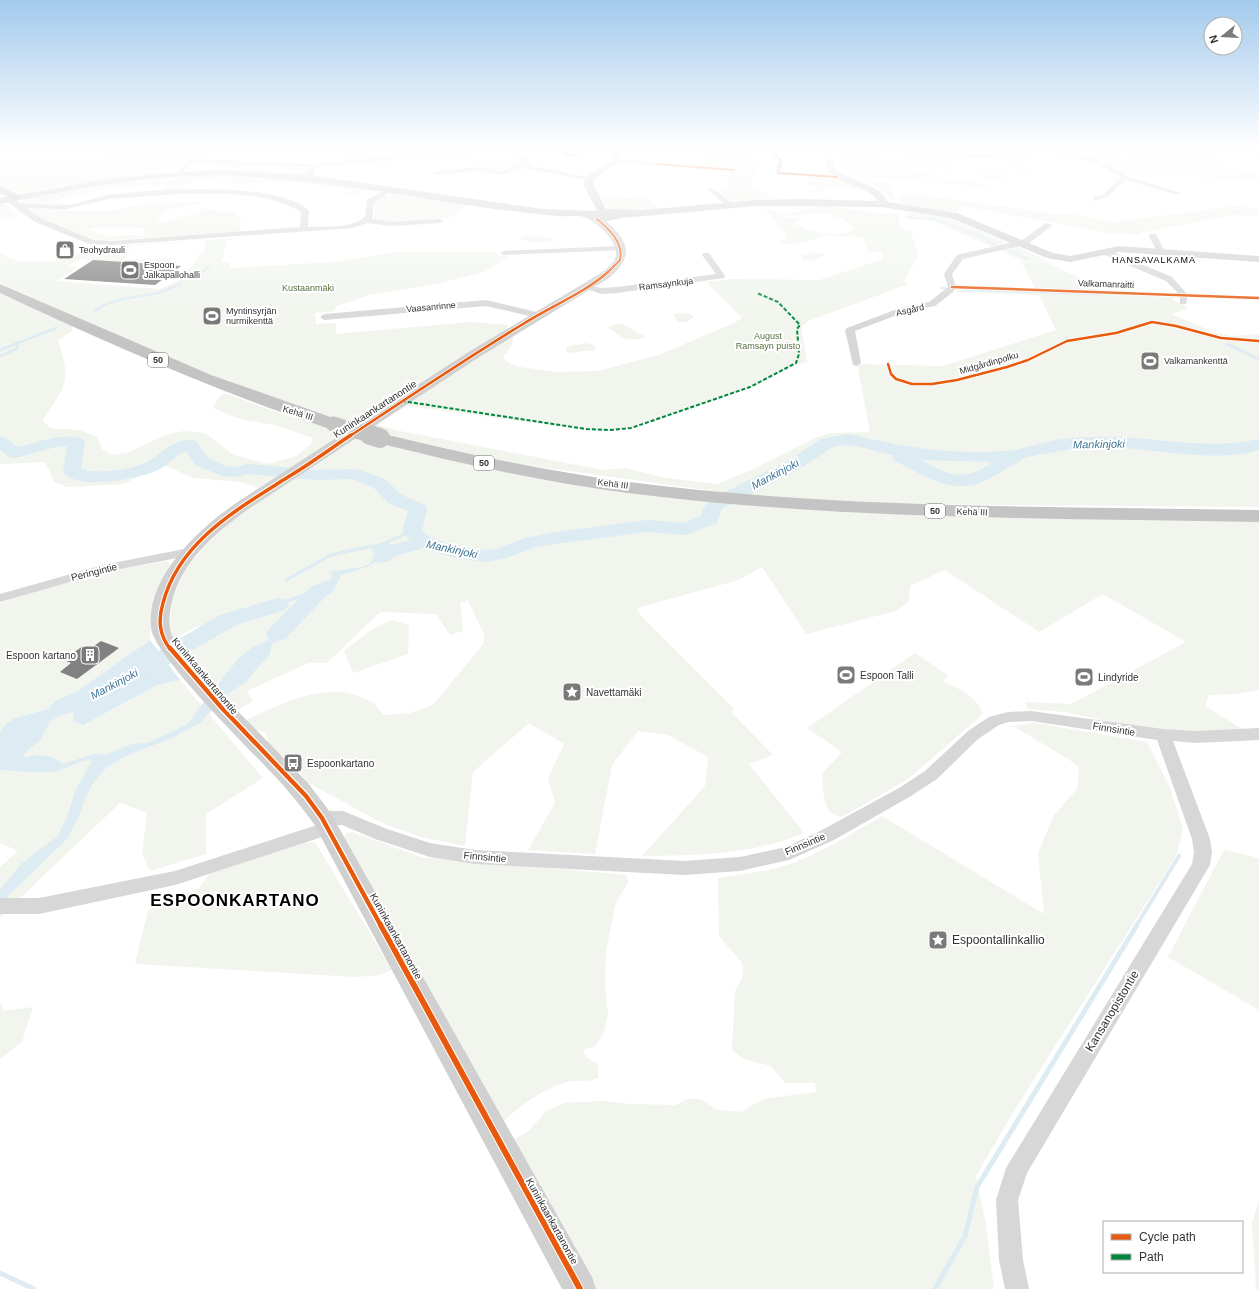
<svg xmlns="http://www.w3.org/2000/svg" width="1259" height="1289" font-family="Helvetica,sans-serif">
<rect width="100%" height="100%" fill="#fff"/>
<g fill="#f1f5ed" fill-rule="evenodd">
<path d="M323 148 368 150 388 148H487L485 151 472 154 474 159 494 163 507 158 523 161C514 172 497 171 483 168L491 164C455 157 421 158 385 163V161H346L347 158C337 153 326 159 316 151Z"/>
<polygon points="691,148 745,148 759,161 751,185 776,199 731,201 719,190 730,187 728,183 731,175 721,169 701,168 701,164 705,161"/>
<polygon points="832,148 874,148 872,155 883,161 918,156 911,165 903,169 1002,188 857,177 838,168 838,155"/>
<polygon points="1161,148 1209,153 1225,167 1259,174 1259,180 1237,179 1237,182 1228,182 1226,179 1137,173 1130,177 1123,171 1072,149 1123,158 1157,151"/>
<polygon points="155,153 191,157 174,172 165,174 95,182 25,193 12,191 0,185 0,161 41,162"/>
<path d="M920 158 949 161 948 167 954 170V172C939 170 931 166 916 165Z"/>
<polygon points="1012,158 1013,158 1033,173 1020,174 1004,161 1017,162"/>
<polygon points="196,162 307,165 312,168 309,175 305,175 272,172 191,170 189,169"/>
<polygon points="963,166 1004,168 1014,175 997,171 1005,174 1003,176 1006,176 1004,179 1008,180 997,181 978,176 980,171"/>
<path d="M227 175 276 176 368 189C360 193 350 196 342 193L357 190 294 182 238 184 200 180 192 181 175 192H163L165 187 163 185 106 188 58 200 56 202 70 205 66 211H109L146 203 206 202 165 210 156 223 197 213 205 208 223 212 231 211 241 218 239 232 98 241 43 220 28 212 21 204V200C35 191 58 191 75 189 126 181 176 177 227 175ZM85 229 144 228V229L143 235 108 236Z"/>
<polygon points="809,176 836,178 860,189 826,187 825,192 802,191 818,190 822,188 807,184"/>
<polygon points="879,181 888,182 896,200 890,200 885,191 871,184"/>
<polygon points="906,193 1057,214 1071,214 1113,222 1242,205 1244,207 1259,209 1259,216 1234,215 1140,233 1139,235 1108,233 963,206 956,212 903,205 900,203 898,197 907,196"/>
<polygon points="397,194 462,204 467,206 449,218 391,223 374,220 375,202 384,196"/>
<path d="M610 195C618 205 639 191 650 199 653 201 656 206 658 209L644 210 641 206 640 210H617L608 208 602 196Z"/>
<polygon points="0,203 4,203 17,216 0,220"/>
<path d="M818 205 878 213H896L898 215 901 229H910L919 255 904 281 909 284 808 321 801 327 807 362 796 365 752 387 656 421 620 430H586L402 405 514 333 512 345 503 357 507 362 520 367 554 372 598 371 658 355 732 324 742 318 706 282 731 279 819 280 883 259 882 252H868L863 238 858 237 826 235 802 243 780 244 786 237 784 230 780 228 765 209C772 208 776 214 783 216 789 218 795 218 800 219L801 220 794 222V223C810 232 839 240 855 229 846 218 827 212 814 213 801 213 795 218 782 214L814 209 818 207Z"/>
<polygon points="904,212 947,217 1008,243 992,247 930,220 906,219"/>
<polygon points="523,236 547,237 557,241 535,243 520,239"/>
<polygon points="233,238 232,240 227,240 221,262 230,262 230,268 332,262 397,252 494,252 500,256 509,256 484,272 436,284 370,295 336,306 334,311 315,313 316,324 336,323 336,334 471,322 509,325 504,331 356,426 227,384 0,283 0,253 17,261 53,261 101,247 198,240 131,246 124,260 174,258 165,265 79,259 68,266 78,267 57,281 160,289 182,279 181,275 194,265 199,254 203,254 206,241 205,240"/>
<polygon points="1017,246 1053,264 1050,264 1084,280 1100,291 1175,294 1177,296 1172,299 1189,308 1172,314 1213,332 1231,336 1259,334 1259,338 1236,338 1241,341 1259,342 1259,507 897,504 742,495 505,462 364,429 373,423 395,430 604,470 625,468 666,478 717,484 751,470 817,437 830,433 870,432 857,364 943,366 1056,330 1039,295 956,292 960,288 1036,290 1020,260 999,250"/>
<path d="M815 252 826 254C818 260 811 263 801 259L803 257 800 255Z"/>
<path d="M0 293 72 326V331L58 340C71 381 67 385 43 419 49 434 66 427 78 430 84 431 91 435 97 437L102 449 112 455 127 453 168 434 184 431 205 433 234 455 268 464 296 456 311 444 312 438 279 426 240 419 213 408 218 398 224 393 288 416 347 433 258 488 240 482 194 478 161 464 124 484 67 487 54 482 48 468 44 462 0 464Z"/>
<polygon points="689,313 694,317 687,322 678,322 674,316 674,314"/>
<path d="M617 324H623L646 337C625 343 624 338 607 327Z"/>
<polygon points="586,343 596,346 595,350 567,353 566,347"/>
<path d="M353 435 414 452 467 463 658 495 1259 521V690L1237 694 1209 695 1205 706 1247 732 1152 731 1065 712 1028 709 1025 702 1071 704 1186 642 1103 594 1039 632 945 570 910 586 909 602 896 611 806 634 762 567 739 580 637 608 640 615 734 709 731 712 773 755 749 764 804 833C752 855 698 855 642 856L705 786 708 757 668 735 638 731 612 765 595 854 528 850 555 803 548 778 564 744 529 723 473 772 465 846 421 837 382 823 307 782 292 761 266 746 268 739 265 732 249 729 242 722C281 704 330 677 371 702 376 704 380 711 384 715L410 713 433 705 484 643V634L468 600 460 603 463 631 450 635 436 614 380 612 327 663H308L247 691 253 701 236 711 185 659V650L211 636 198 626 172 639C159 568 230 521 280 486 304 469 329 452 353 435Z"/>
<path d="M168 561 170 566C159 591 149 612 150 640L76 692 55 701 48 709 15 718 0 733V603L43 589 122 569Z"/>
<polygon points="391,620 409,625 408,654 353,673 344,651 371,630"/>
<path d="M915 653 949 676 943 681C959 689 977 696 983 714L907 780 842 817C821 814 824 791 822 774L842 752 807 728Z"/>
<path d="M180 680 263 778 206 814V854L150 871 142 853 147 813 120 803 0 917V867L18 851 0 843V770L37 772 62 769 64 766C54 755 40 754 26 757L23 755 40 740 50 722 61 715 74 712 73 718 85 725 157 685Z"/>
<path d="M1035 723 1147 742 1170 788 1183 829 1176 856 1012 1114 976 1176 986 1225 994 1289H591L508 1143 530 1130 545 1112 564 1103 603 1101 630 1104 676 1105 687 1099H700L718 1110 741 1112 763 1099 816 1092 815 1083H785L771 1066 743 1059 732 1049 735 991 743 976 742 963 719 936 718 878C742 874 769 872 793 863 824 851 853 833 882 816L1044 914 1038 853 1054 815 1077 789 1079 767 1068 759 1013 726Z"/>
<path d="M352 832 421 857 627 875 628 883 616 902 606 951 605 985 608 1014 604 1032 595 1046 583 1050 586 1057 598 1064V1078C587 1083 581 1079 571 1081 543 1088 519 1106 499 1126L344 837 346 833Z"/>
<polygon points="305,842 315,842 392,970 380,975 356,977 135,964 148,910 199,888 210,873"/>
<polygon points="1224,850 1259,858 1259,1010 1168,957"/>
<polygon points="0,1002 4,1011 33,1007 22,1042 0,1059"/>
<polygon points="1259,1200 1259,1289 1256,1289 1252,1223"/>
</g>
<path fill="#ddebf3" d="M389 541 390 547 395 549 406 545 411 547 389 555 367 567 341 575 337 584 319 596 306 612 291 625 283 636 272 644 269 656 257 668 247 681 227 695 200 723 172 738 130 754 107 767 93 783 85 798 79 816 67 839 8 896 0 908V890L22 863 57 837 67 818 75 791 92 761C83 757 67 769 57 771 38 774 19 771 0 770V733L6 724 15 718 48 709 55 701 76 692 150 640 180 680 157 685 84 725 73 721 74 712 61 715 50 722 40 740 23 755 26 757C38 754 53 754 63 764L94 754 105 755 132 744 147 743 184 726 191 720 198 709 239 658 253 647 267 641 275 627 285 616 300 611 303 608 305 599C288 597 244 624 233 621L258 610 321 587 332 577 333 575 330 573 332 571 363 567 371 563 375 554 369 546Z"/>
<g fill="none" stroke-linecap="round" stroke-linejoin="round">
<g stroke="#ddebf3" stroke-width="2">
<polyline points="731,171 745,192"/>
<polyline points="891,216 898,216"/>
<polyline points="908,217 940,220 988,240 995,245"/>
<polyline points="1007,250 1029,259"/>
<polyline points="200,273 211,266"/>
</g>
<g stroke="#ddebf3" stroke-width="2.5">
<polyline points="195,277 202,272"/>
<polyline points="942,288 945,288"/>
<polyline points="966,290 1102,294"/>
<path d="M94 312C108 298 138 298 157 293 165 290 173 287 181 284"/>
<polyline points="1227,344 1259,359"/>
<polyline points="0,350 56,328"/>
<polyline points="0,356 17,349 17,342"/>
</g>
<g stroke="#ddebf3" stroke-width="3">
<polyline points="385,543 412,531"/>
<polyline points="286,580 331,555 372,546"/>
</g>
<polyline stroke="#ddebf3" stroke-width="4" points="1136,926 1179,856"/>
<g stroke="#ddebf3" stroke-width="5">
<polyline points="0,1273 34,1289"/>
<polyline points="935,1289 965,1236 977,1187 1137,925"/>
</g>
<g fill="#ddebf3" fill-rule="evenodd">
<path d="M848 434C902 447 950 455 1007 451 1024 449 1040 443 1057 440 1073 437 1092 437 1108 437 1159 437 1209 451 1259 439V450C1221 463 1152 449 1111 447 1081 446 1052 452 1023 458 1019 464 1011 465 1005 469 962 501 936 482 895 461L892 457 893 455C874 452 852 441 833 447L798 470 725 507 722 509 717 523 686 535 647 532 555 544 536 547 507 558 486 562 451 557 423 548 396 556 389 561 382 563 375 561 372 557C380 545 397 544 410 540L402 531 408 511 388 503 373 487 352 479 314 480 248 474 236 477 222 476 195 465 186 451C175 456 168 465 158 470 140 479 76 491 63 472L67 447 60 446 15 458 9 457 0 450V437L6 438 18 447C40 442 60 433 82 438L85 442 81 469C94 475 135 469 147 462 163 453 176 436 196 441L207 457 225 466 236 467 248 464 314 470 354 469 360 470 385 479 402 495 425 505 427 509 422 530 431 538 454 546 486 550 496 549 525 538 555 532 647 520 684 523 701 516 704 507 711 499 786 462 821 439ZM921 460 992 462C966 483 947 475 921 460Z"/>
<polygon points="326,581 333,583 336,587 333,591 325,597 285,639 277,641 269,639 266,634 269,629 311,587"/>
<polygon points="278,598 285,600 289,605 285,610 236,625 145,678 137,681 129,678 126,673 129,668 220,615"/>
</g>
</g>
<g fill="#818181">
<polygon points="93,260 125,262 181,266 155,285 64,279"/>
<polygon points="101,641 119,648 77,679 60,672 71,663 63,660 83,646 90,649"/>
</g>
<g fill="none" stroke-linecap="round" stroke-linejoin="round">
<g fill="#d7d7d7" fill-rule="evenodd">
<polygon points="209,148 218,148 195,159 314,164 393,156 396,158 393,160 317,167 314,174 307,179 304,177 311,168 309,167 192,163 180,176 176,176 175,175 192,156"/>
<polygon points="514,148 520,148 517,154 529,159 531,163 528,165 593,178 590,180 520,168 502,175 478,171 436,175 433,173 436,171 478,167 501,171 524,162 511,156"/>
<polygon points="566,148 572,148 569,153 576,153 574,148 580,148 583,155 580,157 562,156 561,155"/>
<polygon points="766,148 797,148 776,152 784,161 781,173 778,175 775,173 778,161"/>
<path d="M1042 148H1056L1092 158 1112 166 1127 176 1181 193 1178 195 1126 180 1107 197 1093 201V197L1103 195 1121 177 1098 164 1047 151 1022 156 948 159 908 157 905 155 908 153C952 155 998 157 1042 148Z"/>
<polygon points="1252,148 1258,148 1259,159 1256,157"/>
<polygon points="616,159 657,162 660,164 657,166 614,162 613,161"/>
<path d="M390 187 393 189 392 190 374 203 372 219 391 222 440 219 444 221 440 223 391 226 367 223 352 228 112 245 89 244 35 222 3 199 10 197C22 206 23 203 38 204 48 205 58 206 68 205 82 203 95 197 109 195 151 189 279 180 309 211L308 227C325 226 351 229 365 217L367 200ZM180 194C221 194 266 191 301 212L300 227 112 241 93 240 41 218 26 208 67 209 109 199Z"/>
<polygon points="708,188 712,188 734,204 727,206 708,190"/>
<polygon points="1046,223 1053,225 1028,244 963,259 952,274 956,287 953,292 935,306 905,312 855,331 861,363 856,366 853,365 845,330 847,328 900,308 929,302 948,287 944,274 957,255 1022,240"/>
<polygon points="1150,234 1156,234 1165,252 1164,254 1158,254 1149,236"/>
<polygon points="620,246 623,246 623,250 504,255 500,253 504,251"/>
<polygon points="1102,250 1108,250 1172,277 1188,295 1186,304 1180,304 1180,295 1166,281 1102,254"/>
<polygon points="703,253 709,253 725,276 724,278 617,293 601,294 581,287 585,284 601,288 617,287 716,274 702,255"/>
<polygon points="486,300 541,313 542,315 538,318 486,306 324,320 320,317 324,314"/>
<polygon points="189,548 195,552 193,555 105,572 0,602 0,594 103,565"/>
<polygon points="1031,711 1163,729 1196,731 1259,728 1259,740 1196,743 1173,741 1210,839 1212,852 1210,865 1027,1173 1018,1200 1023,1260 1029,1289 1005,1289 999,1260 996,1200 1006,1168 1192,864 1194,852 1192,839 1157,740 1031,721 1008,722 999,725 978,739 937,779 911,796 834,840 789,860 740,871 684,875 475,864 430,857 375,839 342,825 335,825 336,828 334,833 175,885 39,914 0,914 0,898 39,898 175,871 320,824 316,823 314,818 316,813 322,811 343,811 387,829 430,843 475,850 684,861 740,857 786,847 822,830 899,788 925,771 968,731 989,717 1008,712"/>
</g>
<path fill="#d0d0d0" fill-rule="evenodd" d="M614 148H622L620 161 594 179 593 184 606 209 643 210 756 200 803 199 878 201C868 186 842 186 829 172 822 165 827 156 822 148H830C834 155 831 163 836 169 850 183 879 182 888 202L957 213 1053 253 1070 256 1119 246 1259 256V262L1119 252 1070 262 1047 258 951 218 881 207 756 206 622 218 606 221C630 243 634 256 609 278L476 359 247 510C214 534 182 561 172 602 169 614 168 626 173 638L219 692 308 783 330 812 592 1277 596 1289H562L314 824C304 811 294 797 282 784 258 757 154 657 151 628 146 576 199 529 236 503L467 353 601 273C606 269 612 265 615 259 622 243 596 221 584 217 579 215 564 217 557 216 534 214 511 211 488 208 389 194 295 174 195 176 130 178 64 191 0 204V198L115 178 193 171 232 170 310 175 543 209 594 211 597 210 583 184 587 176 612 160Z"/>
<g fill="#c4c4c4" fill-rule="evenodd">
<polygon points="0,186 19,195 21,197 15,200 0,193"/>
<path d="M0 284 211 375 339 420 341 424 339 428 333 429 327 428C215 391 107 343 0 293Z"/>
<path d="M380 433C462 453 544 471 629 482 838 509 1049 506 1259 510V522C1049 518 838 520 628 493 542 482 458 463 374 442L372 438 374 434Z"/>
</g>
<polyline stroke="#c4c4c4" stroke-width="15" points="333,424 373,436"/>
<polyline stroke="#c4c4c4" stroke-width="20" points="370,435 380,438"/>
<g stroke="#00873e" stroke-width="1.5" stroke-dasharray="3 1.5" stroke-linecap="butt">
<polyline points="569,148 564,155 580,155 577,148"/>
<polyline points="769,148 781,161 778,173"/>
<polyline points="772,150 794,148"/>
</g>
<polyline stroke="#00873e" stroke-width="2" stroke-dasharray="4 2" stroke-linecap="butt" points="402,401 586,429 610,430 631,428 750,387 796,363 799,354 797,329 800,325 778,302 757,293"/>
<g stroke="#fff" stroke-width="3.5">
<g id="cycleway-far4">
<polyline points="657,164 734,170"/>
<polyline points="778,173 837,177"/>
<path d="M597 219C609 229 624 243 620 260L607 273"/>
</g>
</g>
<g stroke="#fff" stroke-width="4">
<g id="cycleway-far3">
<polyline points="952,287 1259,298"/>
<polyline points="888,364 891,374 896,379 912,384 932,384 957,380 1007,367 1028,360 1067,341 1116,333 1152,322 1176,326 1221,338 1259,341"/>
<path d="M350 436C407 398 464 360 523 324 551 306 583 294 608 272"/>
</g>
</g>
<g stroke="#fff" stroke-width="5.5">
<path id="cycleway-far2" d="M170 649C159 634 158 620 163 603 179 541 238 509 288 477 310 464 330 449 351 435"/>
</g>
<g stroke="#fff" stroke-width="7">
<polyline id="cycleway-far1" points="170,648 221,707 306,796 322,818 381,926"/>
</g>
<g stroke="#fff" stroke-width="8">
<polyline id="cycleway" points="381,925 580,1289"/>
</g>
<use href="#cycleway-far4" stroke="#e8590c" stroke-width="2"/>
<use href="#cycleway-far3" stroke="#e8590c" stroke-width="2.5"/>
<use href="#cycleway-far2" stroke="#e8590c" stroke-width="3.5"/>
<use href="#cycleway-far1" stroke="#e8590c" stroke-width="4.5"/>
<use href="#cycleway" stroke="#e8590c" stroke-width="6"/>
</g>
<linearGradient id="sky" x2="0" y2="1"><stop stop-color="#a3caec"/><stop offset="0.45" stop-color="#fff"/><stop offset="1" stop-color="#fff" stop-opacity="0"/></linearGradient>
<rect width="1259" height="329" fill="url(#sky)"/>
<defs>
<g id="shop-square" transform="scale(1)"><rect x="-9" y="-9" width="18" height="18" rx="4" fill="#7a7a7a" stroke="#fff"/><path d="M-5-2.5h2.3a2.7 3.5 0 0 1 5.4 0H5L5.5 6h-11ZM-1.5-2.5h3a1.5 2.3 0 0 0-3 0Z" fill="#fff"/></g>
<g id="stadium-square" transform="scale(1)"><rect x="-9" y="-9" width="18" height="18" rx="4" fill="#7a7a7a" stroke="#fff"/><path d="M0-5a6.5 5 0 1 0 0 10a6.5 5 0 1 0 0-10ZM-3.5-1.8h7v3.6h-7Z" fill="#fff"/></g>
<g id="building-square" transform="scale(1)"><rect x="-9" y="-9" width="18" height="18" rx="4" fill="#7a7a7a" stroke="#fff"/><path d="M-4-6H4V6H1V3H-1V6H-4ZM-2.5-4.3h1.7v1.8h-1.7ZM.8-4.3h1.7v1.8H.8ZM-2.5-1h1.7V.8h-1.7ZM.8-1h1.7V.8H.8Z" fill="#fff"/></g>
<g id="sight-square" transform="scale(1)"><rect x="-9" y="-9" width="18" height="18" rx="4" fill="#7a7a7a" stroke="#fff"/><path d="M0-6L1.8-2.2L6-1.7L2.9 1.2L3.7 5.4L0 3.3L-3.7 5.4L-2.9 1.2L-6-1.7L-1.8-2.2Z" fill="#fff"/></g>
<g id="bus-square" transform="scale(1)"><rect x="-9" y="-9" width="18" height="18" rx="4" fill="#7a7a7a" stroke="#fff"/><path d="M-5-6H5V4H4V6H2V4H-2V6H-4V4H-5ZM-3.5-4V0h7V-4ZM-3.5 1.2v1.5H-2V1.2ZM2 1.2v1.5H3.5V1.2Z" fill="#fff"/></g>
</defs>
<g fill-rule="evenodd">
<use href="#shop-square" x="65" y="250"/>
<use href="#stadium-square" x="130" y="270"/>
<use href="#stadium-square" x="212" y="316"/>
<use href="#stadium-square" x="1150" y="361"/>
<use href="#building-square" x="90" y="655"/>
<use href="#stadium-square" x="846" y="675"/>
<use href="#stadium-square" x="1084" y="677"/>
<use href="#sight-square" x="572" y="692"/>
<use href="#bus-square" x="293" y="763"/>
<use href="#sight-square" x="938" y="940"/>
</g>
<g text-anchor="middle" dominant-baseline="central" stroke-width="4" stroke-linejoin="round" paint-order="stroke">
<g font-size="9" fill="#333" stroke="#fff" text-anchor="start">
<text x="79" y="250">Teohydrauli</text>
<text x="144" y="265">Espoon<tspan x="144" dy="10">Jalkapallohalli</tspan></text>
<text x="226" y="311">Myntinsyrjän<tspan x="226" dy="10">nurmikenttä</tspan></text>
<text x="1164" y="361">Valkamankenttä</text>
</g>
<g font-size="9" letter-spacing="1" fill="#000" stroke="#fff">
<text x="1154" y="260">HANSAVALKAMA</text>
</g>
<g font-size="9" fill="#333" stroke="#fff">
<text transform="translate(666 284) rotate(-7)">Ramsaynkuja</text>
<text transform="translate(1106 284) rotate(2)">Valkamanraitti</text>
<text transform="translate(431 307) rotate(-5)">Vaasanrinne</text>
<text transform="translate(910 310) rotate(-13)">Asgård</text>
<text transform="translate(989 363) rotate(-16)">Midgårdinpolku</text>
<text transform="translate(298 413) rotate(17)">Kehä III</text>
<text transform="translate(613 484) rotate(7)">Kehä III</text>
<text transform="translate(972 512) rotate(2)">Kehä III</text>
</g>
<g font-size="9" fill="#56703f" stroke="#fff">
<text x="308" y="288">Kustaanmäki</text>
<text x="768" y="336">August<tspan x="768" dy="10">Ramsayn puisto</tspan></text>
</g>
<g fill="#fff" stroke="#707070" stroke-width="1">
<rect x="148" y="353" width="20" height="14" rx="3"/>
<rect x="474" y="456" width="20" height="14" rx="3"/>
<rect x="925" y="504" width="20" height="14" rx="3"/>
</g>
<g font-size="9" font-weight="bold" fill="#333">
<text x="158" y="360">50</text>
<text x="484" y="463">50</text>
<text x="935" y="511">50</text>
</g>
<g font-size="10" fill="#333" stroke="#fff">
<text transform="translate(375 409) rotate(-33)">Kuninkaankartanontie</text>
<text transform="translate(94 572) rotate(-14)">Peringintie</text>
<text transform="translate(205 676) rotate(50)">Kuninkaankartanontie</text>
<text transform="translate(1114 729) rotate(9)">Finnsintie</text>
<text transform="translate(805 844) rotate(-23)">Finnsintie</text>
<text transform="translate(485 857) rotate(5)">Finnsintie</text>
<text transform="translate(396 936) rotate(61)">Kuninkaankartanontie</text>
<text transform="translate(552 1221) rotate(61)">Kuninkaankartanontie</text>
</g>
<g font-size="10" fill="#333" stroke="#fff" text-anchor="start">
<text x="76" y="655" text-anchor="end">Espoon kartano</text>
<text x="860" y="675">Espoon Talli</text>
<text x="1098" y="677">Lindyride</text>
<text x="586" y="692">Navettamäki</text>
<text x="307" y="763">Espoonkartano</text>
</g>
<g font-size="11" font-style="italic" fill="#3f7597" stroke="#fff">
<text transform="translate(1099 444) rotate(-1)">Mankinjoki</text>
<text transform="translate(775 474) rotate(-28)">Mankinjoki</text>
<text transform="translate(452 549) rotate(12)">Mankinjoki</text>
<text transform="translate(114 684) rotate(-28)">Mankinjoki</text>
</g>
<g font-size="12" fill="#333" stroke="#fff" text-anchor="start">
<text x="952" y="940">Espoontallinkallio</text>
</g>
<g font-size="12" fill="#333" stroke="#fff">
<text transform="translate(1112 1011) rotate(-59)">Kansanopistontie</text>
</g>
<g font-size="17" font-weight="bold" letter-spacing="1" fill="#000" stroke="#fff">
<text x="235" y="900">ESPOONKARTANO</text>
</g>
</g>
<rect x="1103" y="1221" width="140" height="52" fill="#ffffff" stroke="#adadad"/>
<rect x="1111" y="1234" width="20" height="6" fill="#e8590c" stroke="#adadad"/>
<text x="1139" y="1241" font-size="12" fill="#333333">Cycle path</text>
<rect x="1111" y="1254" width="20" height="6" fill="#00873e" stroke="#adadad"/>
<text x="1139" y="1261" font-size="12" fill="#333333">Path</text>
<g transform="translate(1223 36) rotate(252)"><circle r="19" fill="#ffffff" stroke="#adadad"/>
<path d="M0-3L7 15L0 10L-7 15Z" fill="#7a7a7a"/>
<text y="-6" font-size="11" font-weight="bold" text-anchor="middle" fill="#333333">N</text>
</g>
</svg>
